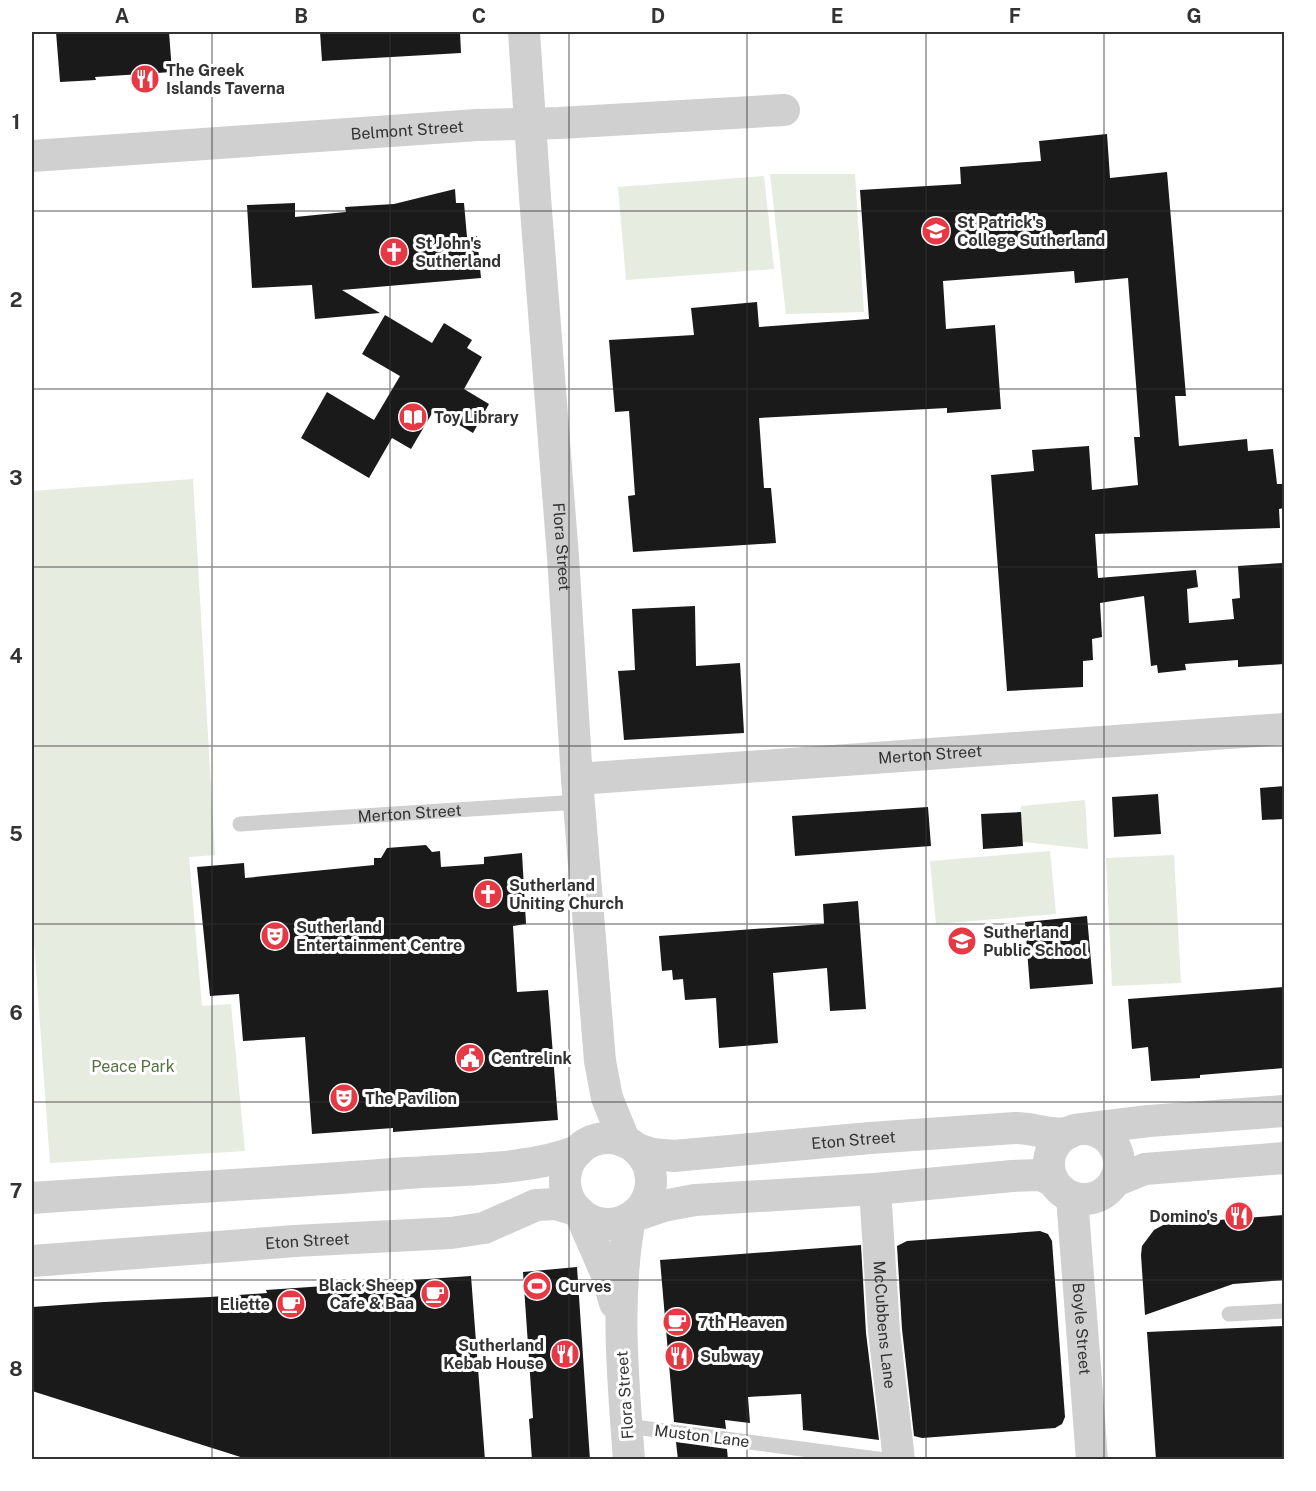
<svg xmlns="http://www.w3.org/2000/svg" width="1316" height="1491" font-family="'Public Sans',sans-serif">
<rect width="100%" height="100%" fill="#fff"/>
<g fill="#e6ecdf">
<polygon points="770,174 855,174 864,312 786,314"/>
<polygon points="764,176 774,269 626,280 618,187"/>
<polygon points="193,479 215,855 189,857 202,1006 231,1004 245,1151 50,1163 32,914 32,491"/>
<polygon points="1085,800 1088,849 1023,842 1021,806"/>
<polygon points="1050,851 1056,914 936,924 930,861"/>
<polygon points="1174,855 1181,983 1112,986 1106,858"/>
</g>
<g fill="#1a1a1a">
<polygon points="56,32 169,32 172,72 95,77 96,80 60,82"/>
<polygon points="320,32 460,32 461,53 322,61"/>
<polygon points="1107,134 1110,178 1167,172 1186,396 1175,396 1179,446 1247,439 1248,451 1273,449 1277,484 1284,484 1284,508 1279,509 1280,528 1095,534 1098,578 1196,570 1198,587 1187,589 1189,623 1234,619 1232,599 1240,598 1238,566 1283,563 1284,664 1238,667 1238,660 1185,664 1186,670 1158,673 1157,665 1151,666 1144,596 1100,603 1102,637 1092,639 1093,660 1083,661 1083,687 1007,691 991,475 1034,471 1032,450 1089,446 1092,490 1138,485 1134,437 1140,437 1128,278 1075,283 1074,271 943,281 946,329 995,325 1001,409 947,413 947,408 759,418 764,488 771,488 776,543 633,552 628,496 635,495 629,411 615,412 609,340 694,335 691,308 757,302 759,327 869,319 860,190 961,184 960,167 1041,161 1039,141"/>
<polygon points="455,189 456,203 464,203 467,237 477,236 481,278 342,290 380,313 315,319 312,285 252,288 247,205 295,203 295,217 346,212 345,207 394,204"/>
<polygon points="385,315 432,343 444,323 472,340 467,348 482,357 464,389 489,404 473,433 434,410 411,449 392,438 369,478 301,438 327,392 374,420 400,376 362,354"/>
<polygon points="695,606 696,666 740,663 744,733 624,740 618,671 635,670 632,609"/>
<polygon points="1284,786 1284,819 1262,820 1260,788"/>
<polygon points="1158,794 1161,834 1114,837 1112,797"/>
<polygon points="928,807 931,846 795,856 792,816"/>
<polygon points="1021,812 1023,846 983,849 981,814"/>
<polygon points="426,845 432,852 440,851 441,867 484,864 484,857 522,853 526,924 513,926 517,992 548,990 558,1120 393,1132 393,1128 312,1134 305,1037 243,1041 239,994 210,996 197,867 244,863 245,878 374,865 374,858 381,858 387,848"/>
<polygon points="858,901 866,1009 830,1011 827,968 773,973 778,1043 719,1048 716,998 685,1000 683,979 673,980 672,970 662,971 659,936 824,924 823,904"/>
<polygon points="1087,916 1093,984 1030,989 1025,922"/>
<polygon points="1284,987 1284,1068 1200,1075 1200,1078 1151,1081 1148,1047 1132,1049 1128,999"/>
<polygon points="1284,1215 1284,1280 1233,1284 1145,1315 1141,1255 1142,1246 1154,1230 1165,1224"/>
<polygon points="1040,1231 1048,1234 1052,1241 1065,1417 1062,1424 1055,1428 922,1438 914,1436 902,1329 897,1246 907,1241"/>
<polygon points="861,1245 866,1333 879,1440 803,1430 801,1394 748,1397 750,1423 725,1420 726,1429 674,1422 660,1260"/>
<polygon points="577,1267 590,1460 532,1460 529,1419 533,1418 523,1272"/>
<polygon points="471,1276 485,1460 250,1460 32,1391 32,1307 104,1302 210,1297 267,1293 266,1290"/>
<polygon points="1284,1326 1284,1460 1156,1460 1147,1332"/>
<polygon points="676,1442 727,1449 728,1460 678,1460"/>
</g>
<g fill="none" stroke-linecap="round" stroke-linejoin="round">
<g stroke="#d0d0d0" stroke-width="15">
<path id="s1" d="M240 824 579 802"/>
<polyline points="1229,1314 1284,1311"/>
<polyline points="627,1426 885,1460"/>
</g>
<g stroke="#d0d0d0" stroke-width="32">
<path id="s2" d="M524 32 535 197 563 557 577 779 600 1061 607 1098 625 1142"/>
<path id="s3" d="M32 156 477 125 559 123 784 110"/>
<path id="s4" d="M577 779 1284 729"/>
<polyline points="1083,1129 1149,1121 1284,1111"/>
<circle cx="1084" cy="1164" r="35"/>
<circle cx="608" cy="1181" r="43"/>
<path id="s5" d="M637 1149 652 1154 674 1156 870 1138 1015 1128C1034 1128 1051 1136 1069 1133"/>
<polyline points="1115,1181 1145,1169 1284,1158"/>
<path id="s6" d="M875 1189 884 1331 899 1460"/>
<path id="s7" d="M1072 1197 1092 1460"/>
<path d="M32 1198C157 1189 282 1183 407 1173 461 1169 527 1171 578 1151"/>
<polyline points="580,1213 607,1275 615,1303"/>
<polyline points="634,1216 663,1206 695,1200 875,1189 1012,1176 1041,1175 1053,1181"/>
<path id="s8" d="M32 1261 295 1241 451 1233 484 1228 536 1205 555 1204 577 1210"/>
<path d="M629 1460C623 1379 615 1298 630 1218"/>
</g>
</g>
<path fill="none" stroke="#333" stroke-width="1.5" stroke-opacity="0.55" d="M212 32V1460M390 32V1460M569 32V1460M747 32V1460M926 32V1460M1104 32V1460M32 211H1284M32 389H1284M32 567H1284M32 746H1284M32 924H1284M32 1102H1284M32 1280H1284"/>
<defs>
<g id="restaurant-disc" transform="scale(1.5)"><circle r="9.5" fill="#e63946" stroke="#fff"/><path d="M-5-6h1v4h1v-4h1v4h1v-4h1v5L-1.5 .5V6h-2V.5L-5-1ZM5-6V6H3V1.5H1.5Q1.5-4 5-6Z" fill="#fff"/></g>
<g id="school-disc" transform="scale(1.5)"><circle r="9.5" fill="#e63946" stroke="#fff"/><path d="M0-5L7-2L0 1L-7-2ZM-4 1L0 2.5L4 1V4Q0 6-4 4Z" fill="#fff"/></g>
<g id="church-disc" transform="scale(1.5)"><circle r="9.5" fill="#e63946" stroke="#fff"/><path d="M-1.2-6h2.4v3.5h3.3v2.4h-3.3V6h-2.4V-.1h-3.3v-2.4h3.3Z" fill="#fff"/></g>
<g id="library-disc" transform="scale(1.5)"><circle r="9.5" fill="#e63946" stroke="#fff"/><path d="M-6-4Q-3-5.5-.7-3.5V5Q-3 3-6 4ZM6-4Q3-5.5 .7-3.5V5Q3 3 6 4Z" fill="#fff"/></g>
<g id="theatre-disc" transform="scale(1.5)"><circle r="9.5" fill="#e63946" stroke="#fff"/><path d="M-5-5.5Q0-4 5-5.5V0Q5 5 0 6Q-5 5-5 0ZM-3.3-2.5H-1v1.5H-3.3ZM1-2.5H3.3v1.5H1ZM-2.8 1Q0 5.5 2.8 1Z" fill="#fff"/></g>
<g id="civic-disc" transform="scale(1.5)"><circle r="9.5" fill="#e63946" stroke="#fff"/><path d="M-.6-6.5H3V-4.5H.6V-3L4-1V1h2V6H-6V1h2V-1L-.6-3ZM-1.2 2.5V6h2.4V2.5Z" fill="#fff"/></g>
<g id="stadium-disc" transform="scale(1.5)"><circle r="9.5" fill="#e63946" stroke="#fff"/><path d="M0-5a6.5 5 0 1 0 0 10a6.5 5 0 1 0 0-10ZM-3.5-1.8h7v3.6h-7Z" fill="#fff"/></g>
<g id="cafe-disc" transform="scale(1.5)"><circle r="9.5" fill="#e63946" stroke="#fff"/><path d="M-5.5-4.5H6V0H3Q3 3.5 0 3.5H-2.5Q-5.5 3.5-5.5 0ZM3-3.2v2h1.7v-2ZM-6 4.5H4V6H-6Z" fill="#fff"/></g>
</defs>
<g fill-rule="evenodd">
<use href="#restaurant-disc" x="145" y="79"/>
<use href="#school-disc" x="936" y="231"/>
<use href="#church-disc" x="394" y="252"/>
<use href="#library-disc" x="413" y="417"/>
<use href="#church-disc" x="488" y="894"/>
<use href="#theatre-disc" x="275" y="936"/>
<use href="#school-disc" x="962" y="941"/>
<use href="#civic-disc" x="470" y="1058"/>
<use href="#theatre-disc" x="344" y="1098"/>
<use href="#restaurant-disc" x="1239" y="1216"/>
<use href="#stadium-disc" x="537" y="1286"/>
<use href="#cafe-disc" x="435" y="1294"/>
<use href="#cafe-disc" x="291" y="1304"/>
<use href="#cafe-disc" x="677" y="1322"/>
<use href="#restaurant-disc" x="565" y="1354"/>
<use href="#restaurant-disc" x="679" y="1356"/>
</g>
<g text-anchor="middle" dominant-baseline="central" stroke-width="6" stroke-linejoin="round" paint-order="stroke">
<g font-size="16" font-weight="bold" fill="#333" stroke="#fff" text-anchor="start">
<text x="166" y="70">The Greek<tspan x="166" dy="18">Islands Taverna</tspan></text>
<text x="957" y="222">St Patrick's<tspan x="957" dy="18">College Sutherland</tspan></text>
<text x="415" y="243">St John's<tspan x="415" dy="18">Sutherland</tspan></text>
<text x="434" y="417">Toy Library</text>
<text x="509" y="885">Sutherland<tspan x="509" dy="18">Uniting Church</tspan></text>
<text x="296" y="927">Sutherland<tspan x="296" dy="18">Entertainment Centre</tspan></text>
<text x="983" y="932">Sutherland<tspan x="983" dy="18">Public School</tspan></text>
<text x="491" y="1058">Centrelink</text>
<text x="365" y="1098">The Pavilion</text>
<text x="1218" y="1216" text-anchor="end">Domino's</text>
<text x="414" y="1285" text-anchor="end">Black Sheep<tspan x="414" dy="18">Cafe &amp; Baa</tspan></text>
<text x="558" y="1286">Curves</text>
<text x="270" y="1304" text-anchor="end">Eliette</text>
<text x="698" y="1322">7th Heaven</text>
<text x="544" y="1345" text-anchor="end">Sutherland<tspan x="544" dy="18">Kebab House</tspan></text>
<text x="700" y="1356">Subway</text>
</g>
<g font-size="16" fill="#333" stroke="#fff">
<text stroke="none"><textPath href="#s3" startOffset="376">Belmont Street</textPath></text>
<text stroke="none"><textPath href="#s2" startOffset="516">Flora Street</textPath></text>
<text stroke="none"><textPath href="#s4" startOffset="354">Merton Street</textPath></text>
<text stroke="none"><textPath href="#s1" startOffset="170">Merton Street</textPath></text>
<text stroke="none"><textPath href="#s5" startOffset="218">Eton Street</textPath></text>
<text stroke="none"><textPath href="#s8" startOffset="276">Eton Street</textPath></text>
<text stroke="none"><textPath href="#s6" startOffset="136">McCubbens Lane</textPath></text>
<text stroke="none"><textPath href="#s7" startOffset="132">Boyle Street</textPath></text>
<text transform="translate(625 1395) rotate(-94)">Flora Street</text>
<text transform="translate(702 1436) rotate(7)">Muston Lane</text>
</g>
<g font-size="16" fill="#56703f" stroke="#fff">
<text x="133" y="1066">Peace Park</text>
</g>
</g>
<rect width="1316" height="1491" fill="none" stroke="#ffffff" stroke-width="66"/>
<rect x="33" y="33" width="1250" height="1425" fill="none" stroke="#333" stroke-width="2"/>
<g font-size="20" text-anchor="middle" font-weight="bold" fill="#333">
<text x="122" y="23">A</text>
<text x="301" y="23">B</text>
<text x="479" y="23">C</text>
<text x="658" y="23">D</text>
<text x="837" y="23">E</text>
<text x="1015" y="23">F</text>
<text x="1194" y="23">G</text>
<text x="16" y="129">1</text>
<text x="16" y="307">2</text>
<text x="16" y="485">3</text>
<text x="16" y="663">4</text>
<text x="16" y="841">5</text>
<text x="16" y="1020">6</text>
<text x="16" y="1198">7</text>
<text x="16" y="1376">8</text>
</g>
</svg>
